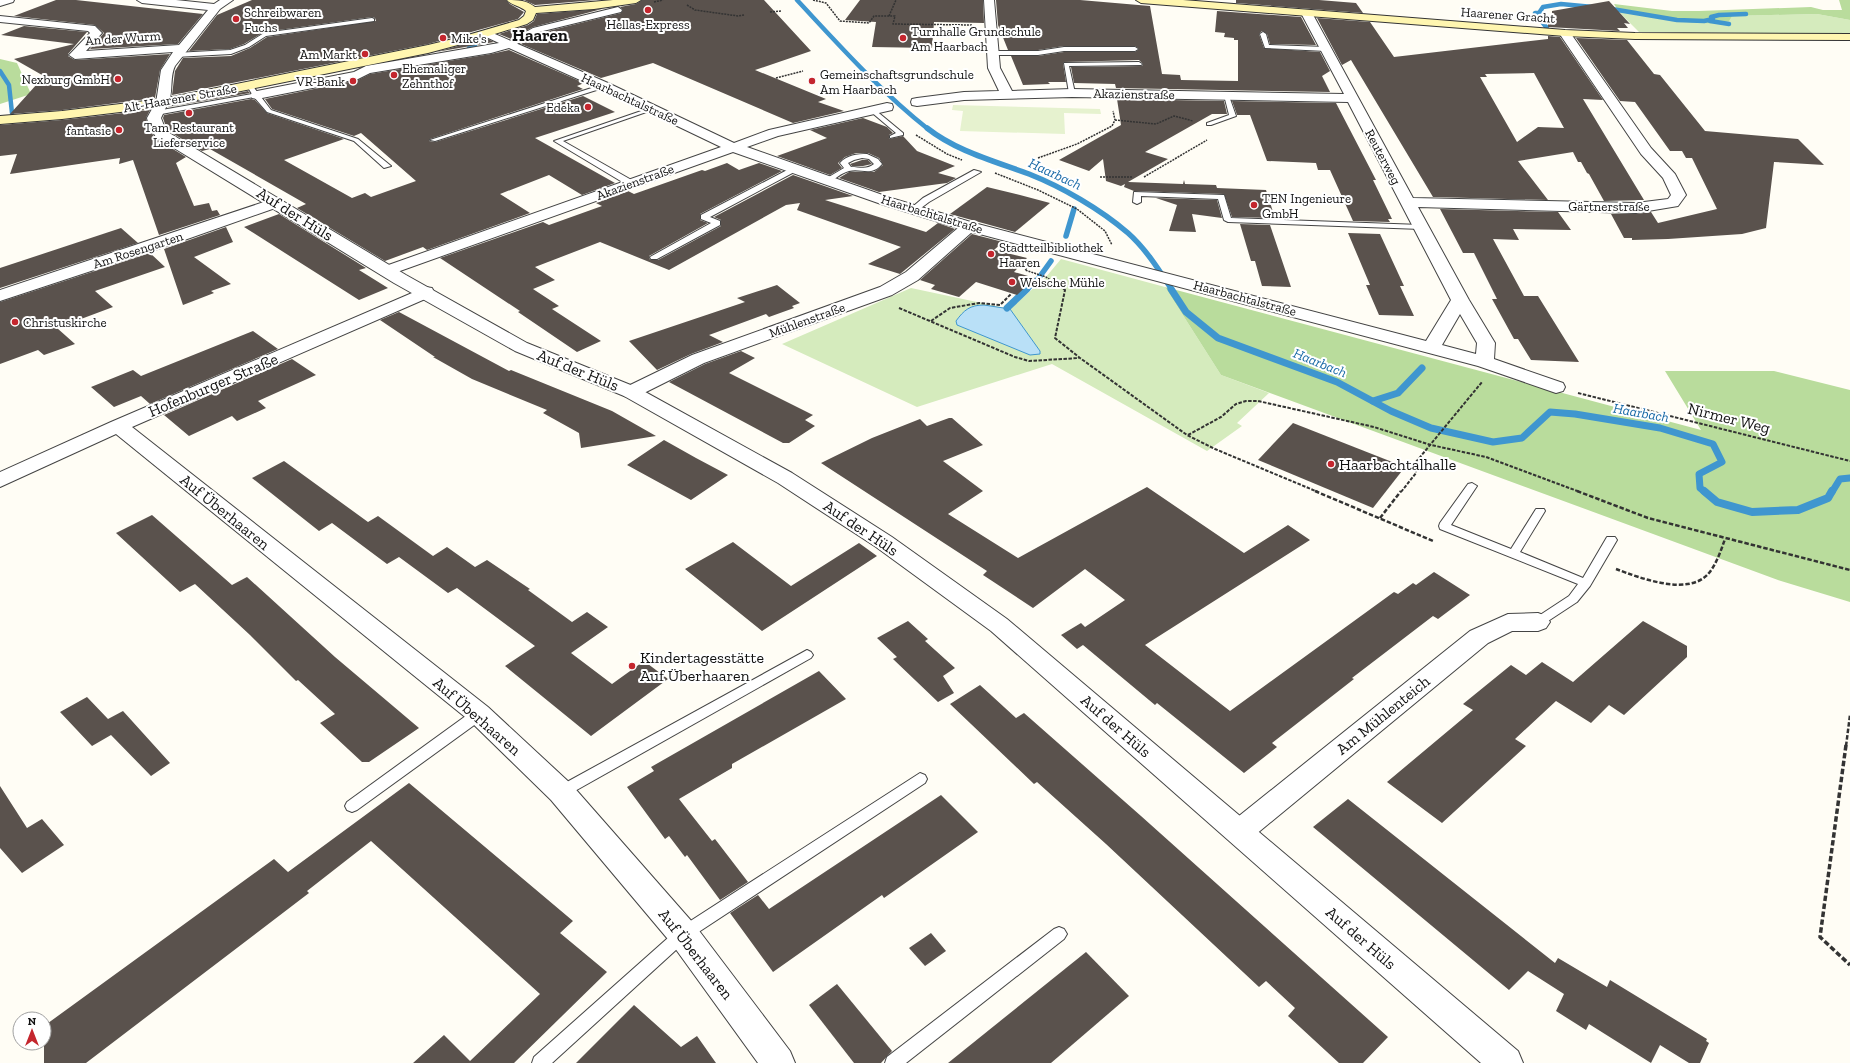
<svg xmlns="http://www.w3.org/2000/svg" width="1850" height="1063" font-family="'Zilla Slab',serif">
<rect width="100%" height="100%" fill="#fffdf5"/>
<g fill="#d5ebbd">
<polygon points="1619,12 1683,21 1722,23 1731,16 1817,14 1850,20 1850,34 1639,32"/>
<polygon points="1061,259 1165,287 1221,375 1269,393 1237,423 1242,426 1207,451 1052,364 917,407 782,344 911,288 1010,309 1046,277"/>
</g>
<g fill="#b9dc9c">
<path d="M1839 0H1850V20L1817 14 1732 16 1729 21C1703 28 1647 16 1619 12L1614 4 1672 11H1699L1811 7 1823 10H1842Z"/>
<polygon points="0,59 17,63 31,94 0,104"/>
<polygon points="1165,287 1701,430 1665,371 1774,371 1850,390 1850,602 1781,581 1221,375"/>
</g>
<polygon fill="#e6f2cf" points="953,105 1100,109 1101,114 1064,113 1065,134 960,131 963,111 952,110"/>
<path fill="#b9e0f7" stroke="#3f96cf" d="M984 305 1010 309 1040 351V354L1030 355 957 325 956 321C964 310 970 305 984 305Z"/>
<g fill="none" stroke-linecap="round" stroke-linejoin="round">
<g stroke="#3f96cf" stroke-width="4.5">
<path d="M797 0C839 45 880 91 928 129"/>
<polyline points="1606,8 1677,20 1704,21 1713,19 1711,17 1719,15 1746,14"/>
<polyline points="1710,21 1729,24"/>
<polyline points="1547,28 1535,13 1539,13 1543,7 1561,4 1593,7"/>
<polyline points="469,48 475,46"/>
<polyline points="0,71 9,85 12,113"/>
</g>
<g stroke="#3f96cf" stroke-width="5.5">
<path d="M927 128C956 151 994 161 1029 174 1062 187 1100 209 1128 233 1146 249 1159 270 1172 290"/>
<polyline points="1066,236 1074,209"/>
<polyline points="1026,290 1038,279 1051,261"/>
</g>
<g stroke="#3f96cf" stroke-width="7">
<polyline points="1171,289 1186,312 1218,338 1337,382 1391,411 1431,428 1493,442 1522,438 1550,412 1575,414 1660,428 1713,444 1722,462 1699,474 1700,488 1705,492"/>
<polyline points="1007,308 1027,289"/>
<polyline points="1373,401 1398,393 1422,368"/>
<polyline points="1832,492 1840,479 1850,478"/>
</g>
<polyline stroke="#3f96cf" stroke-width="8" points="1704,491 1717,502 1752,512 1798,510 1828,498 1832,491"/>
</g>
<g fill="#5a524d" fill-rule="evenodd">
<polygon points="56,0 76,0 203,14 178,44 90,49 104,33 95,25 14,16"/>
<polygon points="252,0 506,0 510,4 524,12 518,19 428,44 172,95 175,71 183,58 231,56 250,48 267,37 376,21 375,18 372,17 264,32 244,44 230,49 189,51 217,15"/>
<polygon points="524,0 596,0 535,5"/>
<polygon points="642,0 764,0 811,51 755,70 826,99 818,102 844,111 793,123 653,63 601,78 521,44 540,33 621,13 623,10 620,7 636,4"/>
<polygon points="860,0 983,0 984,23 934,22 932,48 872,47 876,22 845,20"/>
<polygon points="996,0 1080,0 1150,6 1162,74 1180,75 1181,80 1238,81 1238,40 1234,40 1234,38 1224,37 1225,33 1215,32 1217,11 1301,17 1316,45 1270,44 1267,34 1262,31 1259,34 1264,48 1320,52 1330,71 1322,76 1330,92 1116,88 1115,84 1074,83 1071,67 1142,66 1143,64 1139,60 1064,62 1063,63 1066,82 1048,82 1050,84 1023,85 1011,56 1038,56 1064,52 1135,52 1139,49 1135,46 1064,46 1038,50 1008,50 998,25"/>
<polygon points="1236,0 1319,0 1356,3 1363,13 1236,3"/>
<polygon points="1609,1 1630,24 1624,23 1628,28 1617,28 1620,31 1548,27 1548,16 1552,16 1552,11"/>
<polygon points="602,9 533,27 511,39 499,34 528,25 534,21 537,14"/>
<path d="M1317 18 1370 22 1394 57 1548 39V36L1560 37 1603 100 1583 99 1644 200 1604 201 1589 174 1587 173 1581 162H1578L1573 152 1518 161 1548 200 1433 197 1351 60 1342 65ZM1534 73 1564 128 1538 127 1517 142 1480 77H1487L1485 74Z"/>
<polygon points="24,26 87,32 68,54 68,56 75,60 170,54 160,70 155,98 62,110 10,114 46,74 42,75 14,59 74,44 1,35"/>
<polygon points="486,38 494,42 436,52 469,43"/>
<polygon points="1576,38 1627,40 1654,74 1660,75 1705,131 1798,139 1824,165 1774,162 1766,228 1742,234 1668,239 1632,240 1632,238 1624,238 1611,214 1636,214 1651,212 1658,223 1717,209 1692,158 1686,158 1682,151 1670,151 1635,102 1620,101"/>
<polygon points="509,50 584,83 577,86 583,89 430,139 429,141 435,142 583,96 615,112 535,138 615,183 582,195 549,175 500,194 530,213 427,250 423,247 385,261 297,208 306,204 210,149 202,151 167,130 163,118 164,115 251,99 255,100 267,113 344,139 284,160 352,198 365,193 371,197 416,181 361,133 354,136 272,109 265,99 358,80 370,74 491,54"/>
<polygon points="248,91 250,93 168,107"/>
<polygon points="1117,99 1224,101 1227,114 1212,114 1145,152 1168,159 1128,182 1183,184 1184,180 1185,184 1216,185 1217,188 1266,190 1275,218 1232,217 1224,194 1134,191 1124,187 1125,184 1121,186 1106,181 1103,159 1089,171 1059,160 1121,125"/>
<polygon points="1232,101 1336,103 1376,180 1373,180 1392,219 1388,219 1390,222 1353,221 1330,170 1318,170 1316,163 1267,161 1250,115 1237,115"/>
<polygon points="150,110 146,118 148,127 155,138 186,157 176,163 194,206 209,203 212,211 217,210 220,215 159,235 133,160 119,164 120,158 10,174 17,154 0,156 0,125 62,120"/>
<polygon points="863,118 887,127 893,133 889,135 889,139 903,136 917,151 955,166 938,173 956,178 947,183 879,192 839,178 849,172 874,172 883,165 879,158 868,153 856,153 845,157 838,163 842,168 830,175 777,156 827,138 810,130"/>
<polygon points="862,160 868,160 872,164 863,166 852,166 850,164"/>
<polygon points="727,163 739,170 759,163 782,171 700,214 700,220 708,223 649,256 650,260 658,260 721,226 721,220 714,217 793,175 853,196 825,200 926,232 938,223 955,229 900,274 868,264 901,247 797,210 800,203 786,205 669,270 600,242 535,267 555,280 533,289 559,306 552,309 601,341 577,352 518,312 520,311 440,258 543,222 549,225 602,206 596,203 628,191 634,194 702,170 705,171"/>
<polygon points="987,187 1020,195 1050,203 1015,232 950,214"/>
<polygon points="1156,198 1217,200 1222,218 1192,214 1196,232 1169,231 1177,205"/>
<polygon points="1440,209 1558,212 1571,230 1513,229 1519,240 1493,239 1524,296 1538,296 1579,362 1531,360 1518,339 1514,339 1492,299 1497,299 1474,253 1463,253"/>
<polygon points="279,214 366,268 359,270 388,288 359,300 244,227"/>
<polygon points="1240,224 1270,225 1291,287 1262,286 1255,261 1251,261"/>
<polygon points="226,227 233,242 194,257 231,284 211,291 214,293 183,305 164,249"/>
<polygon points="121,228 138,243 0,288 0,268"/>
<polygon points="1348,233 1380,234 1404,286 1400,286 1414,316 1379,315 1366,285 1370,285"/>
<polygon points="972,234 1003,242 994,250 1027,258 1014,272 1035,278 1017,295 976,282 959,297 931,289 935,285 920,280"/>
<polygon points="150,253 165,267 95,291 113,307 57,328 75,344 44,355 38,350 0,364 0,302"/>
<polygon points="777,285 800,303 792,306 794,308 769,317 766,314 709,335 723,342 691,354 657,370 629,341 745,302 737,298"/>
<polygon points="399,312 509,371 511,370 612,411 656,436 581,448 579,433 543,413 547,410 472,379 433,357 435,357 380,320"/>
<polygon points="253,331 278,349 150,404 141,396 114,407 91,387 133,370 141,376"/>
<polygon points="741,351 755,358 729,373 813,415 805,420 815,426 789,443 783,443 669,382 705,364"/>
<polygon points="292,359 316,375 258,401 266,408 237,421 232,416 189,436 164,415"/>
<polygon points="949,418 952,418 983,445 943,461 983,491 948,514 1018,558 1147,487 1244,553 1288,525 1310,540 1145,645 1230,711 1394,592 1398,594 1413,583 1416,585 1434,572 1470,595 1438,619 1433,616 1386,652 1352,678 1354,679 1272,743 1277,747 1244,773 1157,703 1155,705 1083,645 1077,649 1061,635 1081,623 1085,627 1125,600 1085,569 1033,608 983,575 987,571 821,463 872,438 920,419 927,426"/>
<polygon points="1293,423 1405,467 1373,508 1258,460"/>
<polygon points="664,440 696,458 728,475 691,500 627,465"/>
<polygon points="284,461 368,522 378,516 433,556 447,547 475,567 487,560 530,589 528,590 572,622 587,612 608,627 571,653 612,684 644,661 668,679 591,736 505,666 535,646 457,588 448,593 399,557 387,564 332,523 319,531 252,478"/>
<polygon points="152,515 232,585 247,577 335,657 419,728 369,762 362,762 320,723 335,714 298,680 296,681 250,635 195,584 180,592 116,533"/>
<polygon points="733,542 791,586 859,543 877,556 762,631 685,569"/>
<polygon points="908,621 928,639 925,641 955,668 943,676 954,693 938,702 893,659 897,657 877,638"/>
<polygon points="1643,621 1687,646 1687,657 1624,715 1609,705 1591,723 1556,701 1515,739 1526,746 1442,823 1387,782 1473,710 1463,704 1511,665 1526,675 1542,662 1573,682"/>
<polygon points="819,671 846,699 732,764 732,768 679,799 712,841 715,839 748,882 720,900 687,855 685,857 669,836 665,839 627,787 654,771 651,767"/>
<polygon points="980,685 1016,718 1024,713 1141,816 1388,1037 1363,1063 1339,1063 1288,1016 1295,1008 1266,981 1259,987 1106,844 1037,782 1034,784 950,704"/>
<polygon points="87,697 108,719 123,711 170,763 151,776 111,735 92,746 60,712"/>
<polygon points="409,783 573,921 560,933 607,972 514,1063 413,1063 444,1035 470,1061 540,994 371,841 307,891 309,893 86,1063 44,1063 44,1026 274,859 288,872"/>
<polygon points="0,786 27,828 42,819 64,845 22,873 0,848"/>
<polygon points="941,795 978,832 884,898 882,895 773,972 730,913 758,895 769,909"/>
<polygon points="1348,799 1555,963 1558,958 1607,987 1610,980 1707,1039 1706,1041 1709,1043 1700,1063 1689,1063 1660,1045 1651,1063 1589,1024 1586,1030 1556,1011 1564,994 1528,971 1509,990 1313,827"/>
<polygon points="931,933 946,951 925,966 909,948"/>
<polygon points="1086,952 1129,996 1051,1063 948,1063"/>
<polygon points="837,984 892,1051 881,1063 854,1063 809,1005"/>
<polygon points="634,1005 681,1047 697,1036 716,1063 576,1063"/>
</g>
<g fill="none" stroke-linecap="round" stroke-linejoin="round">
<g stroke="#444" stroke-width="2">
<g id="service">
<polygon points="372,18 374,19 374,21 266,36 249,47 231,54 175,57 172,55 175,53 230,50 245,45 264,33"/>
<polygon points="1263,32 1266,34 1269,45 1326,47 1329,49 1326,51 1265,48 1260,34"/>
<polygon points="1064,47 1135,47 1138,49 1135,51 1064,51 1038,55 992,55 989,53 992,51 1038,51"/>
<polygon points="1139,62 1142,64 1141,65 1069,66 1075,93 1072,95 1069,93 1064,63"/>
<polygon points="250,84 252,85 271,110 358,139 391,166 384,168 354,141 267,112 254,97 156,115 153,113 156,111 252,94 247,86"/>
<polygon points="604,84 607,86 606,87 435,141 430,140"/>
<polygon points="1224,95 1229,96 1236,116 1211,125 1207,125 1207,123 1229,115"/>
<polygon points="650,108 655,109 563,141 635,182 635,186 629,186 554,141"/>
<polygon points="870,109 874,109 903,133 903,135 890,138 890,136 896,133 870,111"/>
<path d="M867 154 878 159 882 164C871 177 862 168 849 171 841 173 835 179 829 183L822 181 844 168 840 163C847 155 857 154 867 154ZM862 158 869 159 874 164C867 170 860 167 851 167L848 163 854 160Z"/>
<polygon points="791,168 798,170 710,217 720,221 720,225 657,259 651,259 650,257 711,223 701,219 701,215"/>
<polygon points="974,170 981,172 929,202 917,211 910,209 923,198"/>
<polygon points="1134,192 1224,195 1231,218 1421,225 1425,227 1421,229 1228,222 1224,220 1218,199 1141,196 1141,202 1137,204 1133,202"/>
<polygon points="1472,483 1477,486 1451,525 1511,549 1536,509 1544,509 1545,511 1520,552 1583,578 1607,537 1615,537 1617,540 1590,586 1577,602 1542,625 1534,625 1532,622 1534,619 1569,596 1578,584 1440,529 1439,526 1440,523 1468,484"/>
<polygon points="807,650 811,652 813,655 811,658 566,796 561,798 556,796 554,792 556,788"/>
<polygon points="479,709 484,710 485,714 484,718 357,810 352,812 347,810 345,806 347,802 474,710"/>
<polygon points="920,773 925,775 927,779 925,783 688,939 552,1063 532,1063 534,1057 678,929"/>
<polygon points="1059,927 1064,929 1067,934 1064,939 906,1063 885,1063 887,1057 1054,929"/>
</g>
</g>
<g stroke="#444" stroke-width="2">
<polygon id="pedestrian" points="618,7 622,10 621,12 539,32 513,46 507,46 505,44 533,28"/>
</g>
<g stroke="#444" stroke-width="2">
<g id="minor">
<polygon points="0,0 14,0 13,2 0,6"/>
<path d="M137 0H176L214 4 220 0H233L220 9 175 66C169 78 174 95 167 106H157L156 103 161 70 173 52 75 59 69 55 90 33 88 31 0 22V16L95 26 102 33 86 51 179 45 208 10 142 3Z"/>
<path d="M984 0H994L1000 68 1012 91 1072 89 1344 94 1301 13 1303 11H1311L1413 198 1636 203 1668 199 1671 195 1663 178 1641 154 1559 33 1561 31H1569L1651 148 1675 174 1686 195 1678 206 1636 213 1418 207 1469 300 1495 343 1494 359 1563 383 1565 387 1563 391 1556 393 1478 366 972 232 918 280 892 295 704 363 638 396 631 398 624 396 621 392 624 388 692 355 880 287 906 272 958 228 881 204 733 152 386 276 380 274 378 271 380 268 721 147 600 89 509 48 491 53 370 73 358 79 257 99 252 98 251 95 252 92 257 91 354 72 366 66 499 43 484 36 482 34 488 31 608 83 734 143 769 130 887 103 892 104 893 107 892 110 778 136 747 147 891 198 974 223 1426 341 1451 300 1348 102 1072 97 964 100 917 106 912 105 911 102 912 99 917 98 964 92 999 91 988 68ZM1460 314 1477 343 1476 354 1442 345Z"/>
<polygon points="276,198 281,200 284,203 281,206 176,243 0,301 0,290"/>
<polygon points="426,287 432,288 434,292 432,296 132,427 488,707 571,784 694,924 790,1051 795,1063 758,1063 672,944 551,800 470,721 116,434 0,487 0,472 111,422"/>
<polygon points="1538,613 1546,616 1550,622 1546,628 1538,631 1512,631 1488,643 1249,840 1239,844 1229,840 1225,832 1229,824 1470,631 1508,614"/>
</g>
</g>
<g stroke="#444" stroke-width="2">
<polygon id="tertiary" points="162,99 167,100 168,103 161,118 166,131 406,275 527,343 638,388 792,473 892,537 1007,619 1518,1051 1523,1063 1481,1063 991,631 876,547 778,483 624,396 515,351 394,283 156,137 149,126 147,118 157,100"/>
</g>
<g stroke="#333" stroke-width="2">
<g id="secondary">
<path d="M507 0C518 0 526 0 535 7L613 0H641L636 3 594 9 536 13 533 20 527 24 469 42 428 53 162 107 62 119 0 124V116L62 111 162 99 428 45 461 37 519 20 524 16 526 11C520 6 511 5 507 0Z"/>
<polygon points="1136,0 1183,0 1565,30 1635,33 1850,34 1850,40 1635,39 1565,36 1141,3"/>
</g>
</g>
<g stroke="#333" stroke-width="1.5" stroke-dasharray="2 1" stroke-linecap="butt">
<polyline points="813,0 826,3 840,21 869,23 874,16 895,16 893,24 972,25"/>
<polyline points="654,2 663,0"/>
<polyline points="687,5 695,10 738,16 744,15"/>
<polyline points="770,12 781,11"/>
<polyline points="889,16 896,0"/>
<polyline points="776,78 803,71"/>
<polyline points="1115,120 1156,124 1174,116 1193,121"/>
<polyline points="916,135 947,154 962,160"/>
<polyline points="1038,158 1077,144 1112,126 1115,120 1113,111"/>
<polyline points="995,173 1038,190 1077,209 1105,231 1112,245"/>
<polyline points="1100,177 1133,177"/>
<polyline points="1144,177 1207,140"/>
<polyline points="1033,262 1025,270 1046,277 1065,290"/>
</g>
<g stroke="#333" stroke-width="2" stroke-dasharray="3.5 1.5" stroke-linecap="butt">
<polyline points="1064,289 1065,290 1055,338 1080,358 1187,435 1215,449 1318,492"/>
<polyline points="899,308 1015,357 1029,361 1079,358"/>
<polyline points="931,321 950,308 979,303 1000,305 1011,294"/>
<polyline points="1578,393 1850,461"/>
<polyline points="1188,435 1221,417 1236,404 1246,401 1258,401 1374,427 1431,445 1486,457 1580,492"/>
<polyline points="1401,492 1416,473 1416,462 1482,382"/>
</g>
<g stroke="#333" stroke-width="2.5" stroke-dasharray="4.5 2" stroke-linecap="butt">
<polyline points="1315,491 1433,541"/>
<polyline points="1577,491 1648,518 1850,570"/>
<polyline points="1380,518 1401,491"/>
<path d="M1616 569C1640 578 1689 597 1709 573 1717 563 1721 550 1725 539"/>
<polyline points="1846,746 1850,715"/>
</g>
<polyline stroke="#333" stroke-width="3.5" stroke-dasharray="5.5 2.5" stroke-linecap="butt" points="1846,745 1820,937 1850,965"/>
<use href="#service" fill="#fff" fill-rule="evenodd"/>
<use href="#pedestrian" fill="#fff" fill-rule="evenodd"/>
<use href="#minor" fill="#fff" fill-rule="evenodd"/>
<use href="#tertiary" fill="#fff" fill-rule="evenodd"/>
<use href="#secondary" fill="#fff6b0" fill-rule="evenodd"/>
</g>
<g fill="#c4262e" stroke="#fff" stroke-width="1.5">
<circle cx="648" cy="10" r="4"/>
<circle cx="236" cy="19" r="4"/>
<circle cx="443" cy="38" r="4"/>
<circle cx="903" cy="38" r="4"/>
<circle cx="365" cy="54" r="4"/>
<circle cx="394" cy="75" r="4"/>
<circle cx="118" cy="79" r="4"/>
<circle cx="353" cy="81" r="4"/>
<circle cx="812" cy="81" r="4"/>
<circle cx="588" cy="107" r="4"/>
<circle cx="189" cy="113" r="4"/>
<circle cx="119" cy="130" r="4"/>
<circle cx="1254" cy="205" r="4"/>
<circle cx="991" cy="254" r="4"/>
<circle cx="1012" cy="282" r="4"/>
<circle cx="15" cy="322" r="4"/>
<circle cx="1331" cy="464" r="4"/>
<circle cx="632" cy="666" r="4"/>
</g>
<g text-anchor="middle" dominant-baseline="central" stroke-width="4" stroke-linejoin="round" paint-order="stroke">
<g font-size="13" fill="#111" stroke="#fff" text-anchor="start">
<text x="244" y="12">Schreibwaren<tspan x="244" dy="15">Fuchs</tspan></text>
<text x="648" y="24" text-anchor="middle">Hellas-Express</text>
<text x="911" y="31">Turnhalle Grundschule<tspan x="911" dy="15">Am Haarbach</tspan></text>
<text x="451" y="38">Mike's</text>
<text x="357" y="54" text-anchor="end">Am Markt</text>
<text x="402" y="68">Ehemaliger<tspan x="402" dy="15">Zehnthof</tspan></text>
<text x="820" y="74">Gemeinschaftsgrundschule<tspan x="820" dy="15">Am Haarbach</tspan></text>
<text x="110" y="79" text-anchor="end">Nexburg GmbH</text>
<text x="345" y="81" text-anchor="end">VR-Bank</text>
<text x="580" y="107" text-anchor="end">Edeka</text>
<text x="189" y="127" text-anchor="middle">Tam Restaurant<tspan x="189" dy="15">Lieferservice</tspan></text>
<text x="111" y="130" text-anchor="end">fantasie</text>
<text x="1262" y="198">TEN Ingenieure<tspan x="1262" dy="15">GmbH</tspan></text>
<text x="999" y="247">Stadtteilbibliothek<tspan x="999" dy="15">Haaren</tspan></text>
<text x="1020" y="282">Welsche Mühle</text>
<text x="23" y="322">Christuskirche</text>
</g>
<g font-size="13" fill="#111" stroke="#fff">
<text transform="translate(1508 15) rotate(4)">Haarener Gracht</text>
<text transform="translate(123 38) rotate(-4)">An der Wurm</text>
<text transform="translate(1134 94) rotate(1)">Akazienstraße</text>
<text transform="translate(180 98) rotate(-10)">Alt-Haarener Straße</text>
<text transform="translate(630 99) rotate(25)">Haarbachtalstraße</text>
<text transform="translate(1383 157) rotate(62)">Reuterweg</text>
<text transform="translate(635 182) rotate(-20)">Akazienstraße</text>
<text x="1609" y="206">Gärtnerstraße</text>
<text transform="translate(932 214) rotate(17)">Haarbachtalstraße</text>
<text transform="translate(138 250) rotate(-18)">Am Rosengarten</text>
<text transform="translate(1245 298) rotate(15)">Haarbachtalstraße</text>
<text transform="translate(807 320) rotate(-20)">Mühlenstraße</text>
</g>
<g font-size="14" font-style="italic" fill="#1768a6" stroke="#fff">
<text transform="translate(1055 174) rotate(25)">Haarbach</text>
<text transform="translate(1320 363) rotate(22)">Haarbach</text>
<text transform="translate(1641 413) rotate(10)">Haarbach</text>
</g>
<g font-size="16" fill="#111" stroke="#fff">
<text transform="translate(295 214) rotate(32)">Auf der Hüls</text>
<text transform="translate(578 370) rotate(22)">Auf der Hüls</text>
<text transform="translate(213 385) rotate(-23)">Hofenburger Straße</text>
<text transform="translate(1729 418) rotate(14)">Nirmer Weg</text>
<text transform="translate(225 512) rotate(39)">Auf Überhaaren</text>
<text transform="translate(861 528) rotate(34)">Auf der Hüls</text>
<text transform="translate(1383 715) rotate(-39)">Am Mühlenteich</text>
<text transform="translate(477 716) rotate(41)">Auf Überhaaren</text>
<text transform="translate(1116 726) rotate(41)">Auf der Hüls</text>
<text transform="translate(1361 938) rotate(41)">Auf der Hüls</text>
<text transform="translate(696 954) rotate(52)">Auf Überhaaren</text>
</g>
<g font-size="16" fill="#111" stroke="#fff" text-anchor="start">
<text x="1339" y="464">Haarbachtalhalle</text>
<text x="640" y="657">Kindertagesstätte<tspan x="640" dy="18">Auf Überhaaren</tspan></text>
</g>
<g font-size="17" font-weight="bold" fill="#111" stroke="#fff">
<text x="540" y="35">Haaren</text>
</g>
</g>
<g transform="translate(32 1031)"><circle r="19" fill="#ffffff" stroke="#a0a0a0"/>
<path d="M0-3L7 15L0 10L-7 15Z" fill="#c4262e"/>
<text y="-6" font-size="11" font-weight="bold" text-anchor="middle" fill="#111111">N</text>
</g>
</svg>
